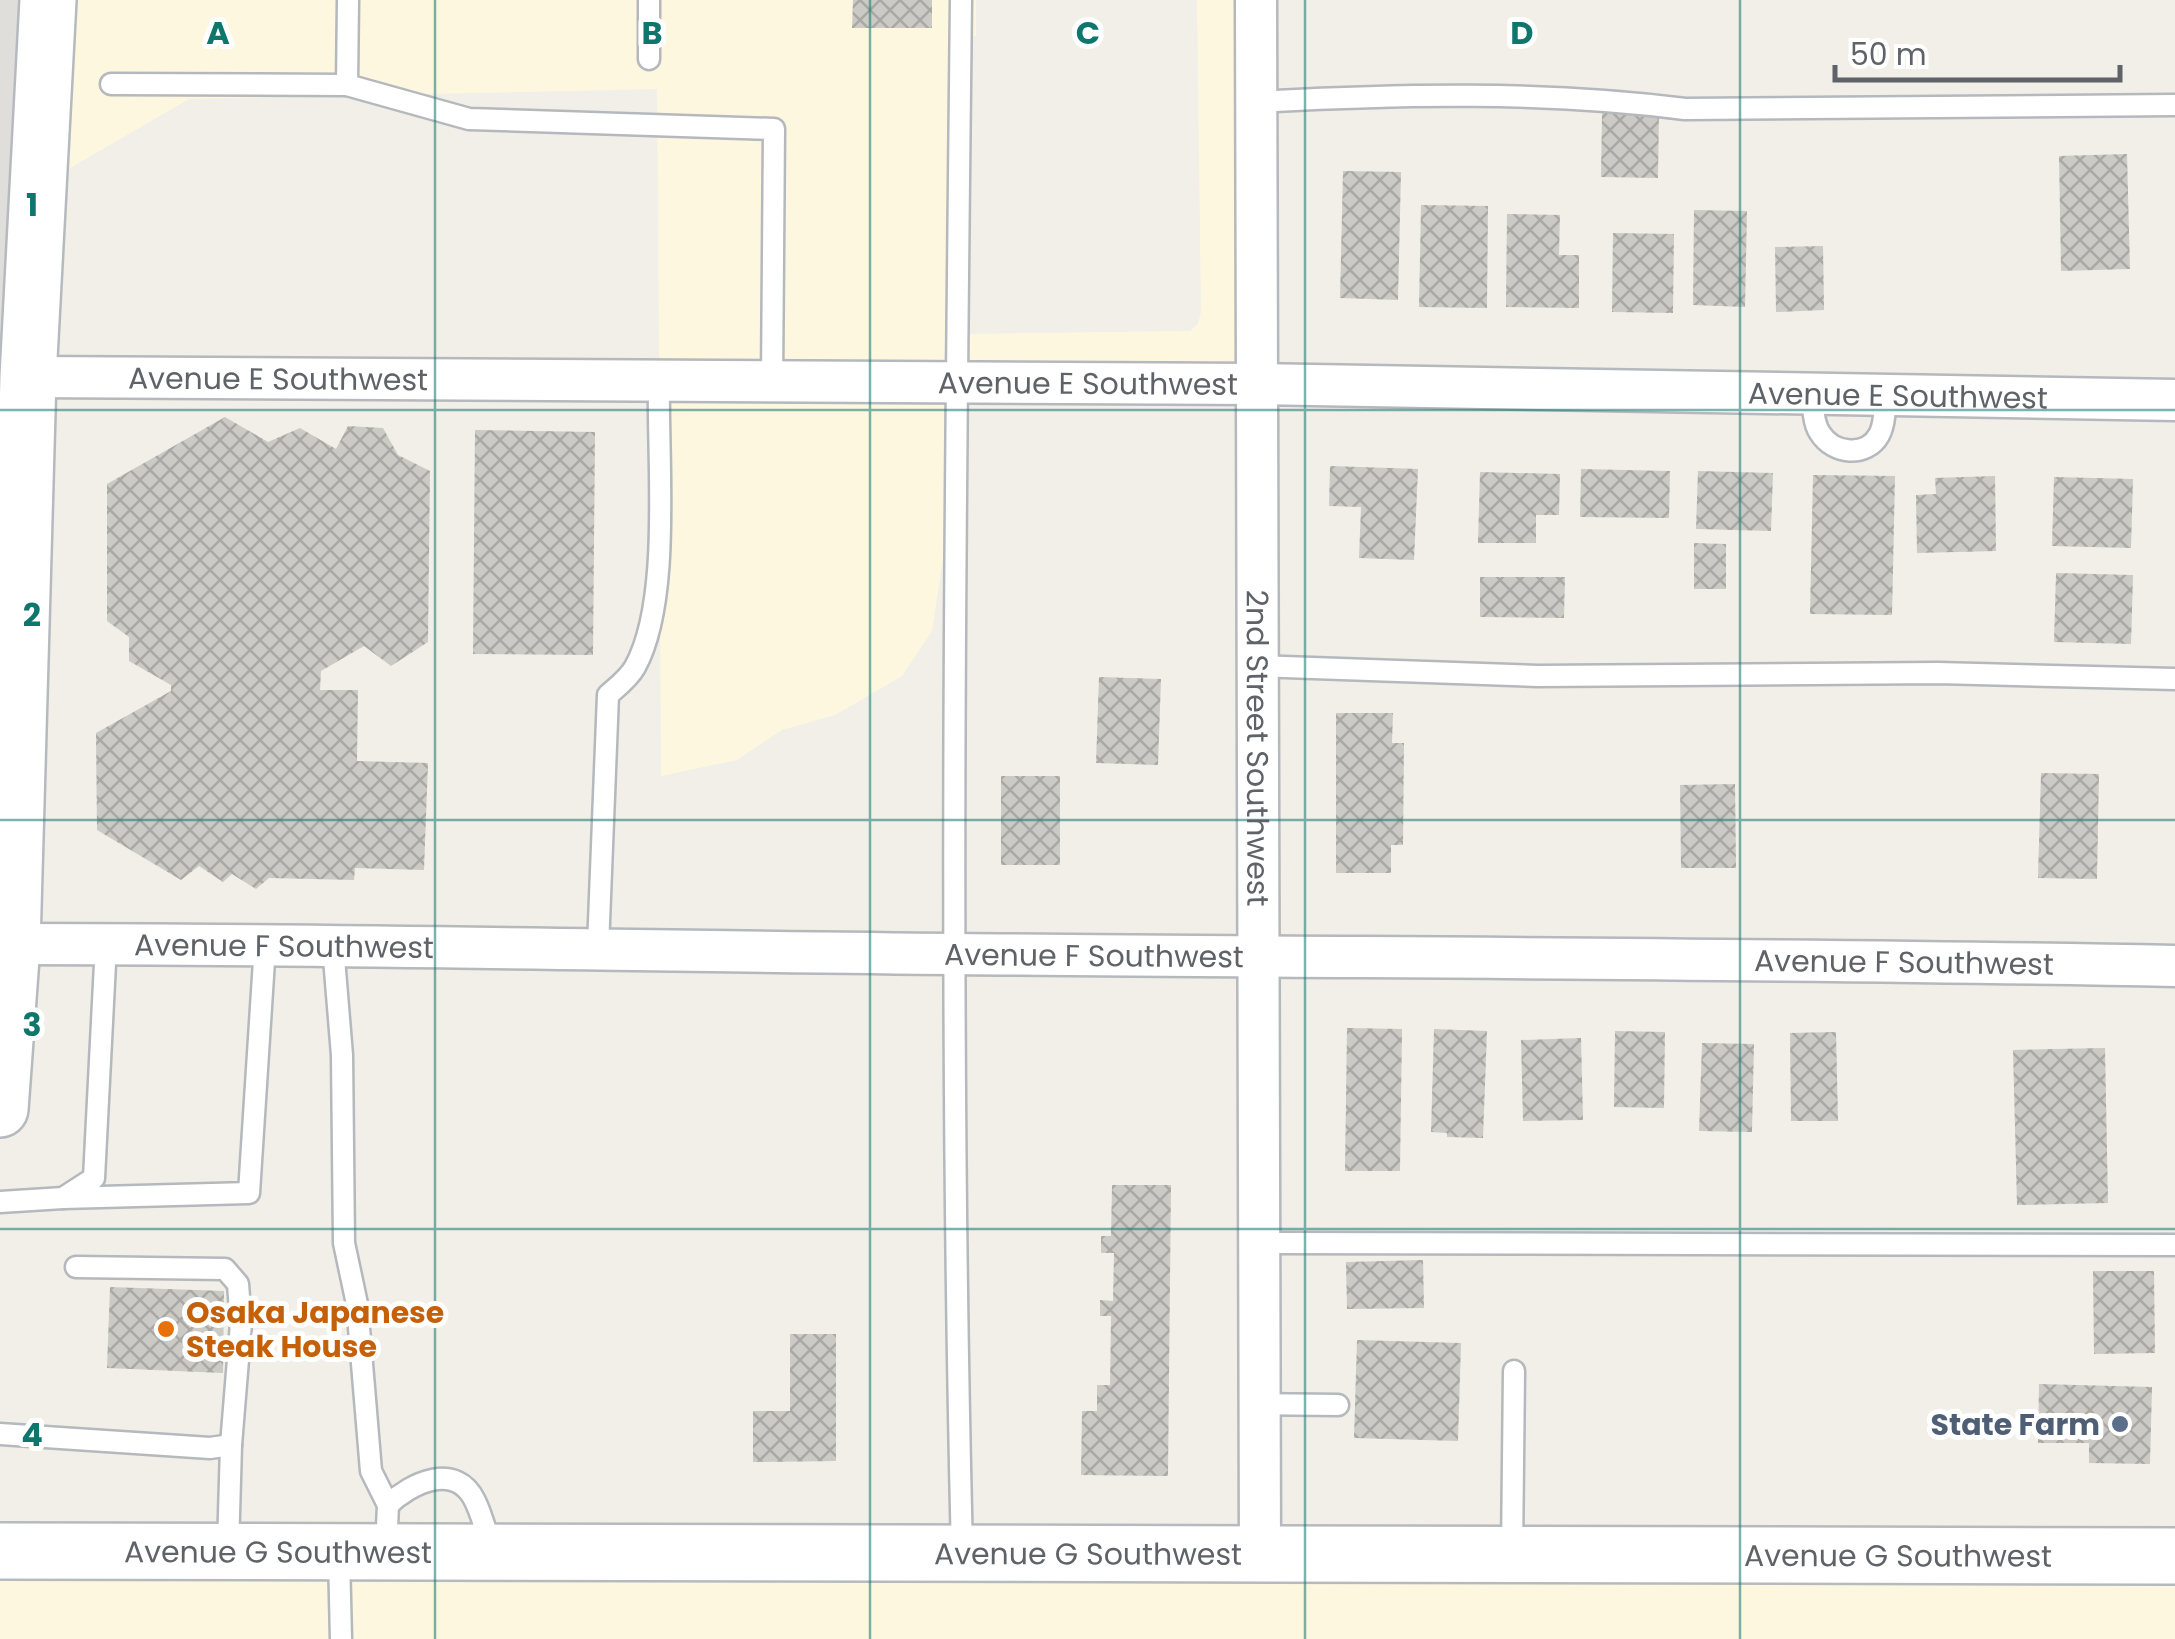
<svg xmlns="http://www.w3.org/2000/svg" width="2175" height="1639" font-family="Poppins,sans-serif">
<defs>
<pattern id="building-cross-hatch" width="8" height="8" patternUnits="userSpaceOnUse" patternTransform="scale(2.5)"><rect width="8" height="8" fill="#cccac5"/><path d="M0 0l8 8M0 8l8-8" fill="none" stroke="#a9a8a4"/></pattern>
</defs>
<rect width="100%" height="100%" fill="#f1efe8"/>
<g fill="#fef7e0">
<polygon points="67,0 976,0 976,36 961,38 949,55 953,321 959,330 970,334 1190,331 1198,324 1201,312 1197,0 1236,0 1237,362 659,359 657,89 189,99 58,175"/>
<polygon points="659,403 966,405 932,631 902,676 835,715 782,730 737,760 661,776"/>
<polygon points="0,1551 2175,1556 2175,1639 0,1639"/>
</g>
<polygon fill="#e0deda" points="0,0 27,0 9,354 0,354"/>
<g fill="url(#building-cross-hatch)">
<polygon points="853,0 932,0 932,28 852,28"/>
<polygon points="1602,113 1659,113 1658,178 1601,177"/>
<polygon points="2127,154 2130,269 2061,271 2059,156"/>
<polygon points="1343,171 1401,172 1398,300 1340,298"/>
<polygon points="1421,205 1488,206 1487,308 1419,307"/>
<polygon points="1694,210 1747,211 1745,307 1693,305"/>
<polygon points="1507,214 1560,215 1559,255 1579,255 1579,308 1506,307"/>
<polygon points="1613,233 1674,234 1673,313 1612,312"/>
<polygon points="1823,246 1824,310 1776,312 1775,247"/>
<polygon points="225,417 268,442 300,428 336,449 348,426 383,428 398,455 430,471 428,642 391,666 364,646 321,671 320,690 358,690 357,761 428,763 424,870 355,868 354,880 269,878 256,889 232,874 223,882 199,866 181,880 97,830 96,733 171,691 171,685 129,661 129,637 107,621 107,484"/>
<polygon points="475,430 595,432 593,655 473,654"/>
<polygon points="1330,466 1418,469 1414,560 1359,558 1361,507 1329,506"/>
<polygon points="1581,469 1670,471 1669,518 1580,517"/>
<polygon points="1698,471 1773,473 1771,531 1696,529"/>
<polygon points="1480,472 1560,474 1559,515 1536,515 1536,543 1478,543"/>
<polygon points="1813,475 1895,476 1892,615 1810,614"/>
<polygon points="1995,476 1996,551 1917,553 1916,495 1936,494 1935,478"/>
<polygon points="2054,477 2133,479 2131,548 2052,546"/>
<polygon points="1694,543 1726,544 1726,589 1694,589"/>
<polygon points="2056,573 2133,575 2131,644 2054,642"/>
<polygon points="1480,577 1565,577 1564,618 1480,617"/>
<polygon points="1099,677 1161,679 1158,765 1096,763"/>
<polygon points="1336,713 1393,713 1392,743 1404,743 1403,845 1391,845 1391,873 1336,873"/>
<polygon points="2041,773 2099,774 2097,879 2038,878"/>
<rect x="1001" y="776" width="59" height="89"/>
<polygon points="1735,784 1736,868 1681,868 1680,785"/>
<polygon points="1347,1028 1402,1029 1400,1171 1345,1171"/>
<polygon points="1434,1029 1487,1031 1483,1138 1447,1137 1447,1133 1431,1132"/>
<polygon points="1615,1031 1665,1032 1664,1108 1614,1107"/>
<polygon points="1836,1032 1838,1121 1791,1121 1790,1033"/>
<polygon points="1581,1038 1583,1120 1523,1121 1521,1040"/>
<polygon points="1702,1043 1754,1044 1752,1132 1699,1131"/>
<polygon points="2105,1048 2108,1203 2017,1205 2013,1050"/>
<polygon points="1112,1185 1171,1185 1168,1476 1081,1475 1082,1411 1097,1411 1097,1385 1110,1385 1111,1316 1100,1316 1100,1300 1113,1301 1114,1253 1101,1253 1101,1236 1111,1236"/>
<polygon points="1423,1260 1424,1308 1347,1309 1346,1262"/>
<polygon points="2093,1271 2154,1271 2155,1353 2094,1354"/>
<polygon points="110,1287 224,1291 223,1373 107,1368"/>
<polygon points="790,1334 836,1334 836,1461 753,1462 753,1411 790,1411"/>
<polygon points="1357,1340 1461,1343 1458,1441 1354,1438"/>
<polygon points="2039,1384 2152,1387 2150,1464 2089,1463 2089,1443 2038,1443"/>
</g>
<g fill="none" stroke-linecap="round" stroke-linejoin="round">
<g stroke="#b5b8bc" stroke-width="25">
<g id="lane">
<path d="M961 0C955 517 949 1035 962 1552"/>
<polyline points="649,59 649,0"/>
<polyline points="111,84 347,85 469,119 774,129 772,382"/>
<polyline points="347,85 348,0"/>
<path d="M1256 102C1399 94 1543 91 1685 109L2175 105"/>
<path d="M1813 394C1813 407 1813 423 1820 433 1833 454 1866 458 1879 435 1885 424 1885 408 1885 396"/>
<polyline points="1258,666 1538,676 1938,673 2175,679"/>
<polyline points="333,946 342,1055 344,1243 357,1304 371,1471 388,1505 386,1549"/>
<path d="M598 947 608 695C617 687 629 678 635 667 672 600 657 459 659 381"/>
<polyline points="63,1198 249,1193 265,945"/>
<polyline points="0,1202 63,1198 94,1178 106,944"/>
<polyline points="1260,1243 2175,1245"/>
<polyline points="76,1267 225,1269 238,1284 241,1323 231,1445"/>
<polyline points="1260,1404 1338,1405"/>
<polyline points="0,1434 210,1448 231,1445 228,1549"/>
<path d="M388 1505C411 1483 456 1461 475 1501 482 1515 486 1532 491 1547"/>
<polyline points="1512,1553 1514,1371"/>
<polyline points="339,1556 341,1639"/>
</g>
</g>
<g stroke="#b5b8bc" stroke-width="45">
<g id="street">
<path id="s1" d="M1256 0 1260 1554"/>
<path id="s2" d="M28 377 1256 384 2175 400"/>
<path id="s3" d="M12 944C327 944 642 951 957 954 1363 958 1769 958 2175 966"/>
</g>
</g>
<g stroke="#b6babf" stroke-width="60">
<g id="secondary">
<polyline points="0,1109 12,944 28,377 48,0"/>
<path id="s4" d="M0 1551 2175 1556"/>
</g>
</g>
<use href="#lane" stroke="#fff" stroke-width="20"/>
<use href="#street" stroke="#fff" stroke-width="40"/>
<use href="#secondary" stroke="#fff" stroke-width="55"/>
</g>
<path fill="none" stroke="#0f766e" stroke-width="2.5" stroke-opacity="0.55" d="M435 0V1639M870 0V1639M1305 0V1639M1740 0V1639M0 410H2175M0 820H2175M0 1229H2175"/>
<circle fill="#e8710a" stroke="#fff" stroke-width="4" cx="166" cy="1329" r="10"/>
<circle fill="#5c6f8a" stroke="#fff" stroke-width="4" cx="2120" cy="1424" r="10"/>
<g text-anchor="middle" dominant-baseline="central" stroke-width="10" stroke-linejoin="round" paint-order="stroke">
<g font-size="30" fill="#5f6368" stroke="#fff">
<text stroke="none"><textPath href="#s2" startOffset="250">Avenue E Southwest</textPath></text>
<text stroke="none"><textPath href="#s2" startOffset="1060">Avenue E Southwest</textPath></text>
<text stroke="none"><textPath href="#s2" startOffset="1870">Avenue E Southwest</textPath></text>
<text stroke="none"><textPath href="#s1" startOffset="748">2nd Street Southwest</textPath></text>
<text stroke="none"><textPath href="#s3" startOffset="272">Avenue F Southwest</textPath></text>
<text stroke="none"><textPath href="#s3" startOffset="1082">Avenue F Southwest</textPath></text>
<text stroke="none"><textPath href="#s3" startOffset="1892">Avenue F Southwest</textPath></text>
<text stroke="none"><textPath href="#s4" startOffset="278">Avenue G Southwest</textPath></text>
<text stroke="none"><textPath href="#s4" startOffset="1088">Avenue G Southwest</textPath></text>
<text stroke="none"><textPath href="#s4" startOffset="1898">Avenue G Southwest</textPath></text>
</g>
<g font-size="30" font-weight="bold" fill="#c56008" stroke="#fff" text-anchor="start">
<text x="186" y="1312">Osaka Japanese<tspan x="186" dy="34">Steak House</tspan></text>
</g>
<g font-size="30" font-weight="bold" fill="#4e5e75" stroke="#fff" text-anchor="end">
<text x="2100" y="1424">State Farm</text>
</g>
</g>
<g font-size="32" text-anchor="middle" font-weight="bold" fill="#0f766e" stroke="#fff" stroke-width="10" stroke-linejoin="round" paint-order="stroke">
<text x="218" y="44">A</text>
<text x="652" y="44">B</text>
<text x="1088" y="44">C</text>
<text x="1522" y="44">D</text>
<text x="32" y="216">1</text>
<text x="32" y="626">2</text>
<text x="32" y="1036">3</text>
<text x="32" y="1446">4</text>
</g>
<path d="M1835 65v15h285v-15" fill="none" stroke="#5f6368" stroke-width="5"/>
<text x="1850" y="65" font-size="30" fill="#5f6368" stroke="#ffffff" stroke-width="8" paint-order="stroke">50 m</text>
</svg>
